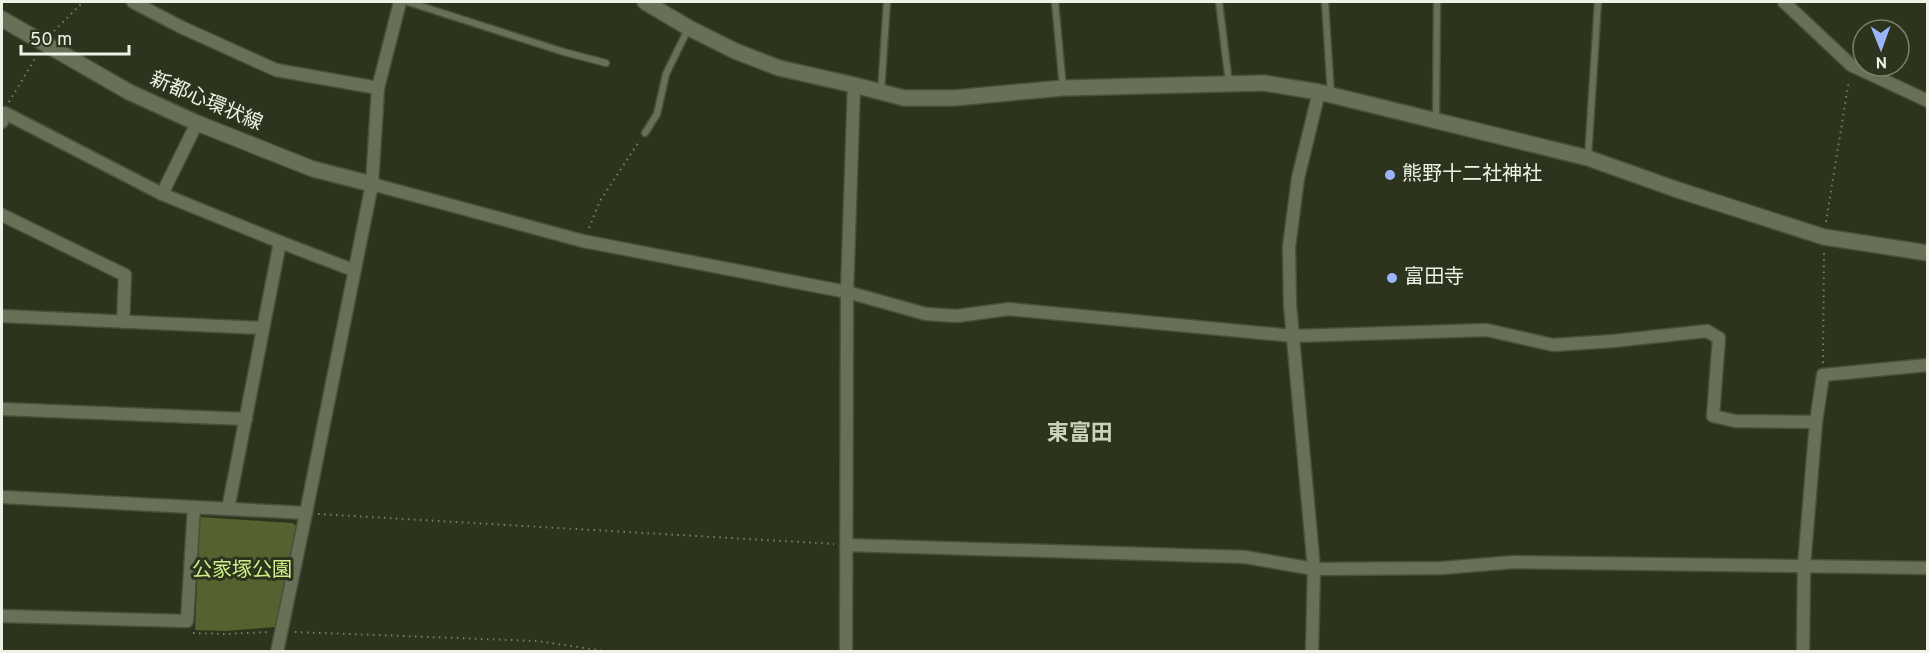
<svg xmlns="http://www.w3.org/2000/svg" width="1929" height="653" font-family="Overpass,'Noto Sans JP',sans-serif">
<rect width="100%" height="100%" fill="#2d341e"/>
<polygon fill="#53622e" points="200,517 292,523 298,527 275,627 225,631 195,630"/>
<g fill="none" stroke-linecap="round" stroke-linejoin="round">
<g stroke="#494f3c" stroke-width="9">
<g id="service">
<polyline points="408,2 564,52 606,63"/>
<polyline points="1055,2 1063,88"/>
<polyline points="1219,2 1229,83"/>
<polyline points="1325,2 1331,95"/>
<polyline points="881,92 887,2"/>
<polyline points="1436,120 1437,2"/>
<polyline points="645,133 657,114 666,74 688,29"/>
<polyline points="1588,157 1598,2"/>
</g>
</g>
<g stroke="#494f3c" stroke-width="15">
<g id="minor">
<polyline points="133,2 181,27 276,70 378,88"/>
<polyline points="1784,2 1851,65 1928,101"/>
<polyline points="2,122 5,113 162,194 280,242 353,270"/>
<polyline points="372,184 583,241 847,292 926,314 957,316 1009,309 1293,336 1487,330 1553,345 1613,341 1707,331 1719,338 1713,416 1735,421 1816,422 1823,375 1928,365"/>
<polyline points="162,194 197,123"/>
<polyline points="2,215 125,275 123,322"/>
<polyline points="2,316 263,328"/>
<polyline points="2,409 246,419"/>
<polyline points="2,497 306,513"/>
<polyline points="228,509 280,242"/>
<polyline points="846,545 1245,557 1314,569 1442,568 1514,562 1928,568"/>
<polyline points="2,616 187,621 194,507"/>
<polyline points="277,652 306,513 372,184 378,88 400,2"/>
<polyline points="846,652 847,292 854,85"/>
<polyline points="1312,652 1314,569 1290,305 1289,247 1298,178 1319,92"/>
<polyline points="1803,652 1804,566 1816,422"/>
</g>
</g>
<g stroke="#494f3c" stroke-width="18">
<g id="tertiary">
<polyline points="645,2 689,28 735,51 779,68 854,85 904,98 954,98 1063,88 1264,83 1319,92 1588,158 1678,190 1824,237 1928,253"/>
<polyline points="2,19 129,92 197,123 313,169 372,184"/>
</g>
</g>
<g stroke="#797f6d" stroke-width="2" stroke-dasharray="1.5 4.5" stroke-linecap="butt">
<polyline points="54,31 83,2"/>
<polyline points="9,102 36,57"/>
<polyline points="1826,222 1849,80"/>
<polyline points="589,228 600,201 640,140"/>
<polyline points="1823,363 1824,252"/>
<polyline points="318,514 834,544"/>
<polyline points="295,632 537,641 611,652"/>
<polyline points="193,633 225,634 268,632"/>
</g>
<use href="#service" stroke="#687158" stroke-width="6"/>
<use href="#minor" stroke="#687158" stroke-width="12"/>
<use href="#tertiary" stroke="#687158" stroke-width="15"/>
</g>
<g fill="#9ab5fd" stroke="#2d341e" stroke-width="2">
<circle cx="1390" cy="175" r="6"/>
<circle cx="1392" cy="278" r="6"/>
</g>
<g text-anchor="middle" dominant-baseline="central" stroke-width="6" stroke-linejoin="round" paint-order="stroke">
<g font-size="20" fill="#edf2e4" stroke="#2d341e">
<text transform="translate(206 102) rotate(23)">新都心環状線</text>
</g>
<g font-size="20" fill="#edf2e4" stroke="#2d341e" text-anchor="start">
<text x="1402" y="175">熊野十二社神社</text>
<text x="1404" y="278">富田寺</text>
</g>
<g font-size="20" fill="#ceee88" stroke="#2d341e">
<text x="242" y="571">公家塚公園</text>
</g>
<g font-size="22" font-weight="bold" fill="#c9d3b7" stroke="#2d341e">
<text x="1080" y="434">東富田</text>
</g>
</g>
<rect width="1929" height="653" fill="none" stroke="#edf2e4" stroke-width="6"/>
<g transform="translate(1881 48) rotate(179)"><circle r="28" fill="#2d341e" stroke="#7a806d" stroke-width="1.5"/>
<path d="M0-4.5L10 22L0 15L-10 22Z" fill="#9ab5fd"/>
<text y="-9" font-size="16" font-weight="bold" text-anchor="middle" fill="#edf2e4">N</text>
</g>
<path d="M21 45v9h108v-9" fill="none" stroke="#edf2e4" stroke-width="3"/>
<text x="30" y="45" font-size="18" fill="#edf2e4" stroke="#2d341e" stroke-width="4.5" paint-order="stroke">50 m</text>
</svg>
